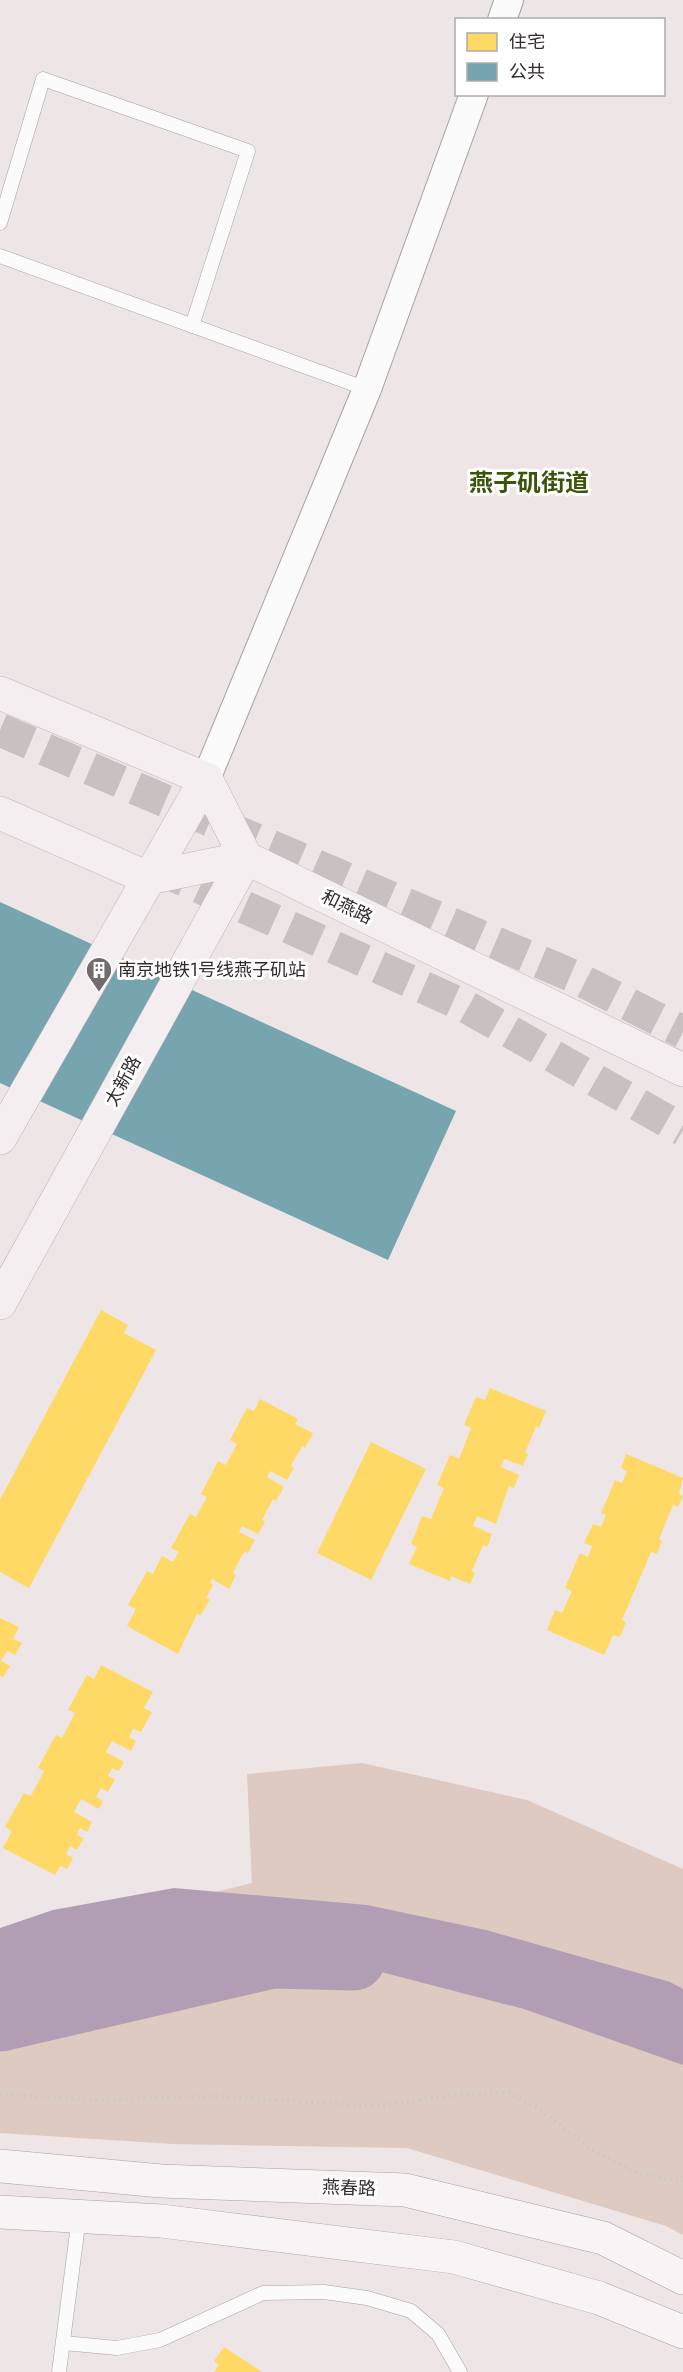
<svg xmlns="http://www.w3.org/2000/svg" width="683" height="2372" font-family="Jost,'Noto Sans SC',sans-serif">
<rect width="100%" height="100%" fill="#eee5e6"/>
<polygon fill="#decac0" points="362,1763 527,1800 683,1869 683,2235 666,2226 407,2148 173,2144 0,2133 0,1945 252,1883 247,1774"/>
<polygon fill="#b29eb4" points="174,1888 367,1905 486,1930 670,1982 683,1989 683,2065 524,2009 354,1965 227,1955 134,1964 0,2002 0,1928 53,1910"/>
<g fill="#ffd966">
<polygon points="101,1310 128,1325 124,1333 156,1350 29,1588 0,1572 0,1500"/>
<polygon points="490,1388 546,1411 539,1428 536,1426 525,1453 528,1454 523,1466 504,1459 501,1467 519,1475 514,1488 509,1486 496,1524 477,1516 473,1526 492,1534 487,1547 483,1545 472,1571 475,1573 470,1584 451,1576 450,1581 409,1564 417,1547 411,1544 422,1516 431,1519 444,1488 437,1485 450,1455 459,1459 471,1428 464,1425 476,1397 485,1400"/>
<polygon points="260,1399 298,1419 295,1424 313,1433 305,1448 302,1446 291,1466 294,1468 287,1480 270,1471 267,1477 284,1487 276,1501 273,1499 262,1520 265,1522 258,1534 242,1526 239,1532 255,1540 248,1553 244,1552 233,1573 236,1575 229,1589 212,1579 210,1583 213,1585 206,1598 210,1599 201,1615 197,1614 178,1654 127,1626 136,1609 128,1605 147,1571 153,1574 162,1556 173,1562 179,1552 171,1548 190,1514 196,1517 207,1497 201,1494 218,1461 226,1465 237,1444 230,1440 247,1408 254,1411"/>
<polygon points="371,1442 426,1469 371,1580 317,1553"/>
<polygon points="626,1454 683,1478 679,1494 683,1496 678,1507 673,1505 659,1539 662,1541 657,1554 651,1552 622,1620 626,1622 620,1637 613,1635 604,1655 547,1630 555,1610 562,1613 572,1591 565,1588 580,1553 588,1557 592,1546 584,1543 593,1524 601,1527 606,1515 601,1513 615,1480 622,1483 627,1471 621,1468"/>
<polygon points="0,1618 19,1627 13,1639 22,1643 15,1655 7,1651 1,1661 10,1666 3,1677 0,1676"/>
<polygon points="101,1665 153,1692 144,1708 152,1712 141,1732 133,1729 129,1737 136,1741 131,1751 112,1741 106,1752 124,1762 119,1771 112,1768 108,1776 115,1779 108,1792 101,1788 96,1797 103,1801 99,1809 81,1799 74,1812 92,1822 87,1832 80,1828 77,1835 84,1838 77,1850 70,1846 66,1854 73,1858 67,1869 60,1866 55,1875 3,1848 12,1831 5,1827 24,1793 31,1796 44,1771 38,1768 56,1735 62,1738 75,1713 68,1710 87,1675 94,1679"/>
<polygon points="224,2347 262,2372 214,2372 219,2365 214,2361"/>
</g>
<polygon fill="#76a5af" points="0,902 456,1111 388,1260 0,1083"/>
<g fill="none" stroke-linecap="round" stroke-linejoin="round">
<polyline stroke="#b29eb4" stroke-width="63" points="0,2020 272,1957 354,1959"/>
<g stroke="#c8c0c1" stroke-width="33" stroke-dasharray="33 16" stroke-linecap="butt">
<polyline points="0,730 573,976 683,1032"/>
<polyline points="155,867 463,1005 683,1130"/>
</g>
<g stroke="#a8a0a1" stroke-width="15">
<g id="lane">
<polyline points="0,223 43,79 248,151 192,326"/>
<polyline points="0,256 367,389"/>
<polyline points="64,2343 117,2348 160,2340 263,2293 324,2292 367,2298 411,2311 438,2334 460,2372"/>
<polyline points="59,2372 79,2217"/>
</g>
</g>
<g stroke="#a8a0a1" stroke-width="30">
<g id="street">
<polyline points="502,20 509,0"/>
<polyline points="206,779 367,389 474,94"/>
</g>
</g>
<g stroke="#a8a0a1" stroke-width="34">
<g id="secondary">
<polyline points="0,2166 161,2181 405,2190 603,2238 683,2278"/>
<polyline points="0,2212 161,2221 454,2257 599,2298 683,2332"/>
</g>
</g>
<g stroke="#c1b3b9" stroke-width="34">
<g id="primary">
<polyline points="0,693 206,779 246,858"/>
<polyline points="0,813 148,878 246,858 683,1070"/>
<polyline points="0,1138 206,779"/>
<polyline points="0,1303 246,858"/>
</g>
</g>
<polyline stroke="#cac8c8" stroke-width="4" stroke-dasharray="1.5 4.5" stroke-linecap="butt" points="0,2094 93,2100 211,2096 378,2106 462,2094 510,2093 541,2110 592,2150 634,2172 683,2182"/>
<use href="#lane" stroke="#fcfbfb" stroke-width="14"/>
<use href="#street" stroke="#fcfbfb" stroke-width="28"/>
<use href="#secondary" stroke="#f8f4f6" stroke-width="33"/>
<use href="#primary" stroke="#f5eef1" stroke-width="33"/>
</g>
<defs>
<g id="building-pin" transform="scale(1.35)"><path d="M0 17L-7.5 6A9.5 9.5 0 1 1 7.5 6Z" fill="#736c6c" stroke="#fff"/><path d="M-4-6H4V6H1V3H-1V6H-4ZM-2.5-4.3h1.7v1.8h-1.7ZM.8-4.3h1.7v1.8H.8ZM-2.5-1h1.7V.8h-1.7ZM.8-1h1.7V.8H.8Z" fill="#fff"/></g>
</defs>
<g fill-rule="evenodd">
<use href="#building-pin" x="99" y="970"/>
</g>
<g text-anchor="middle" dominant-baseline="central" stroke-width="6" stroke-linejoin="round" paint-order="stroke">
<g font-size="18" fill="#312b2b" stroke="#fff">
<text transform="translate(347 907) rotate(26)">和燕路</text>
<text transform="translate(123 1081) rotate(-61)">太新路</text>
<text transform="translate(349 2188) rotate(2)">燕春路</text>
</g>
<g font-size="18" fill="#312b2b" stroke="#fff" text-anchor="start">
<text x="118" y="970">南京地铁1号线燕子矶站</text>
</g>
<g font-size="24" font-weight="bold" fill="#3d550a" stroke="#fff">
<text x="529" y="482">燕子矶街道</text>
</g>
</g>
<rect x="455" y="18" width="210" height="78" fill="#ffffff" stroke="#adaaaa" stroke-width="1.5"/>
<rect x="467" y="33" width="30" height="18" fill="#ffd966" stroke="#adaaaa" stroke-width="1.5"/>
<text x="509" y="48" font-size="18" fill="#312b2b">住宅</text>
<rect x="467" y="63" width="30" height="18" fill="#76a5af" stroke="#adaaaa" stroke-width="1.5"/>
<text x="509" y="78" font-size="18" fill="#312b2b">公共</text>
</svg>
